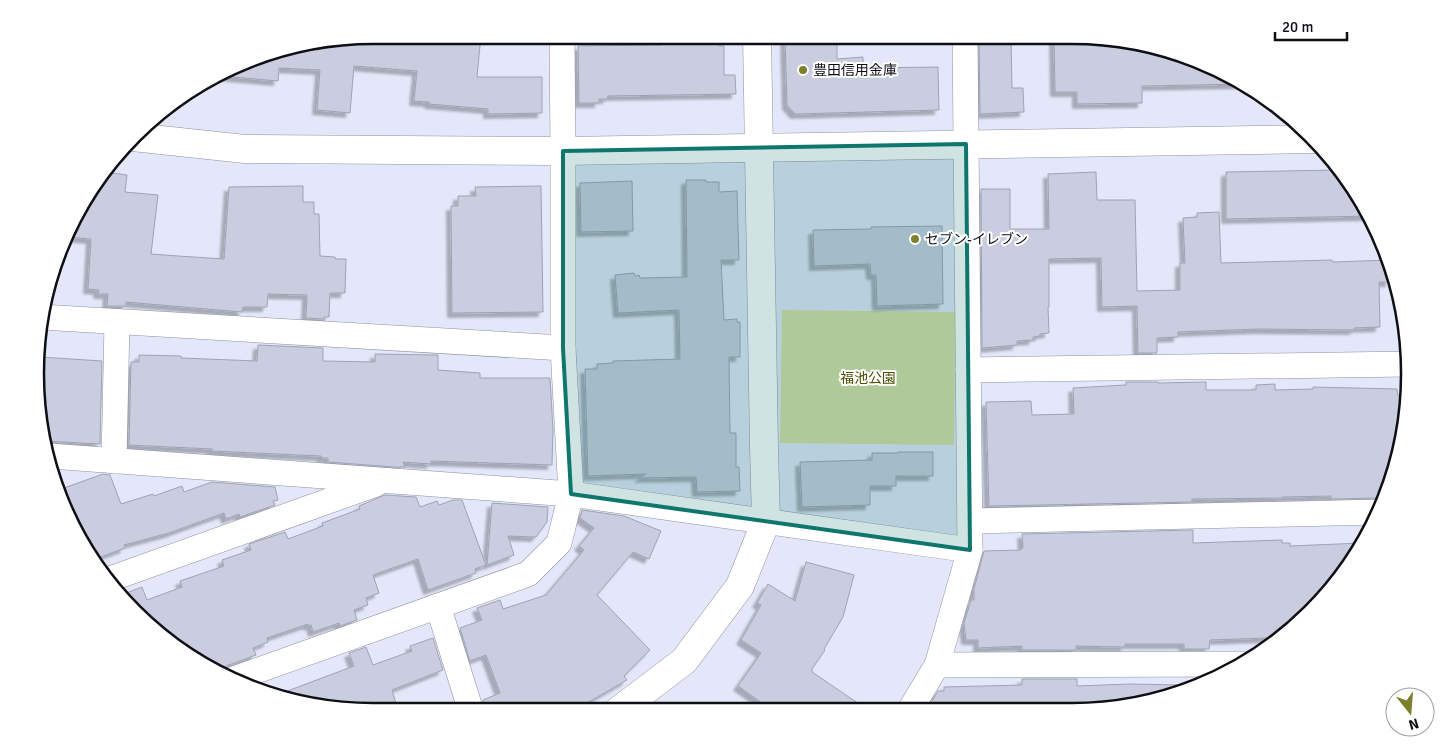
<svg xmlns="http://www.w3.org/2000/svg" width="1445" height="747" font-family="Signika,'Noto Sans JP',sans-serif">
<defs>
<filter id="shadow"><feDropShadow dx="-4.5" dy="4.5" stdDeviation="1" flood-color="#0004"/></filter>
</defs>
<rect width="100%" height="100%" fill="#e3e7f9"/>
<polygon fill="#d9dea4" points="782,310 955,312 954,445 780,443"/>
<g fill="#cacddf" stroke="#9fa2b3" filter="url(#shadow)">
<polygon points="374,35 481,35 477,77 542,77 542,113 488,114 488,109 429,104 429,102 414,101 417,71 354,66 350,113 317,110 320,70 279,68 278,81 221,76 264,53"/>
<polygon points="785,35 809,35 809,39 837,39 837,59 863,57 863,68 938,67 939,110 795,114 787,105"/>
<polygon points="979,36 1011,36 1012,88 1023,88 1024,112 980,114"/>
<polygon points="1054,36 1093,36 1159,46 1221,70 1244,84 1142,86 1142,103 1077,104 1077,92 1055,92"/>
<polygon points="662,38 719,38 719,46 724,46 724,75 735,75 736,94 608,96 607,99 599,99 599,103 579,103 578,46 662,45"/>
<polygon points="1340,170 1364,204 1370,216 1226,219 1226,172"/>
<polygon points="103,172 127,175 125,192 158,195 151,254 178,256 224,259 229,187 303,186 303,202 314,202 314,214 319,214 320,256 335,257 335,259 346,259 345,293 330,293 329,317 324,317 324,319 306,318 307,295 268,294 267,307 243,307 242,312 126,302 126,306 107,306 108,294 98,294 99,290 88,289 91,239 68,237 80,204"/>
<polygon points="1096,172 1097,200 1135,200 1137,291 1180,290 1180,263 1185,263 1183,218 1197,217 1197,213 1219,212 1221,263 1332,260 1333,262 1389,260 1390,282 1379,282 1380,327 1354,328 1354,330 1257,329 1178,332 1178,337 1157,338 1157,353 1138,353 1137,306 1102,307 1101,258 1049,259 1049,307 1048,307 1049,333 1040,334 1040,336 1033,337 1033,340 1017,341 1017,345 982,348 981,189 1010,189 1010,229 1049,229 1048,174"/>
<polygon points="686,180 706,180 706,182 719,182 719,192 737,191 739,260 721,260 724,320 737,319 737,322 740,322 740,357 729,357 730,433 736,433 736,467 739,467 740,491 697,492 696,477 639,478 646,474 588,476 585,369 597,369 597,364 613,363 613,361 680,359 679,310 618,313 615,275 634,273 635,276 639,275 640,278 687,277"/>
<polygon points="632,181 633,231 581,232 580,183"/>
<polygon points="541,186 543,312 452,313 451,206 458,206 458,196 476,196 475,187"/>
<polygon points="942,226 943,304 877,306 876,275 871,275 870,264 814,266 813,230 871,229 871,227"/>
<polygon points="258,345 323,348 323,361 375,362 375,354 438,355 438,370 480,373 480,378 550,378 553,430 552,465 431,461 431,464 403,462 405,467 394,467 328,462 328,458 322,458 321,456 212,451 212,449 129,445 131,362 139,362 139,355 181,356 181,358 257,361"/>
<polygon points="40,357 102,361 100,444 45,441 38,417"/>
<polygon points="1126,382 1158,382 1158,383 1206,382 1206,390 1256,390 1256,385 1275,384 1275,390 1313,389 1313,387 1397,389 1398,396 1409,396 1399,461 1384,499 1379,498 1331,499 1331,496 1282,497 1282,498 1192,499 1192,502 989,506 986,402 1031,401 1032,415 1074,414 1073,388 1126,385"/>
<polygon points="898,452 933,452 933,476 896,476 896,486 870,486 870,505 802,507 800,462 872,460 872,453 898,453"/>
<polygon points="103,474 110,475 121,504 153,494 154,496 182,486 184,492 212,482 275,487 278,500 273,501 275,505 240,517 239,514 226,519 224,513 169,533 124,545 125,548 95,559 76,532 79,531 64,488"/>
<polygon points="385,495 416,497 420,507 437,501 439,505 453,500 462,500 486,565 475,569 476,573 428,590 418,559 373,575 379,593 366,598 368,605 354,610 357,620 340,626 339,623 313,632 311,625 308,626 308,624 267,638 268,642 253,648 256,655 226,666 219,673 134,613 121,595 142,587 147,600 182,587 180,581 224,566 222,560 251,550 249,544 285,532 288,539 323,526 322,523 360,509 359,506"/>
<polygon points="492,503 548,507 547,522 536,537 508,536 514,555 487,565"/>
<polygon points="582,510 624,516 661,531 649,559 633,552 597,595 650,650 624,676 627,680 573,711 485,711 483,700 500,693 486,655 470,661 460,628 482,620 477,608 500,600 503,609 546,595 584,550 579,546 594,528 580,518"/>
<polygon points="1193,530 1193,543 1282,540 1282,543 1290,543 1290,546 1362,543 1326,596 1277,642 1267,648 1267,638 1210,640 1209,649 1184,649 1184,644 1125,644 1125,647 1076,646 1076,650 1022,650 1022,646 978,648 978,640 966,640 964,623 971,600 974,600 974,589 984,551 1021,550 1021,548 1023,548 1022,534"/>
<polygon points="806,562 854,575 843,617 824,649 825,650 812,669 812,672 868,710 772,710 738,686 761,653 741,640 761,605 757,603 768,584 795,601"/>
<polygon points="433,638 443,670 392,690 397,707 386,711 352,711 286,701 274,696 354,666 349,653 366,647 373,665 412,651 410,646"/>
<polygon points="1022,679 1077,679 1077,686 1130,684 1181,685 1182,691 1116,709 931,710 931,703 938,691 944,691 944,687 1022,685"/>
</g>
<g fill="none" stroke-linecap="round" stroke-linejoin="round">
<g stroke="#8e91a1" stroke-width="26">
<g id="minor">
<polyline points="41,317 563,348 563,151 562,35"/>
<polyline points="968,370 1408,364"/>
<polyline points="50,456 571,494 970,550"/>
<polyline points="114,461 117,322"/>
<polyline points="970,521 1379,512"/>
<polyline points="110,579 376,484"/>
<polyline points="438,606 471,711"/>
<polyline points="937,665 1240,664"/>
<polyline points="231,680 528,574 559,543 571,494 563,348"/>
<polyline points="910,710 937,665 970,550 965,36"/>
</g>
</g>
<g stroke="#8e91a1" stroke-width="29">
<g id="tertiary">
<polyline points="133,137 245,149 563,151 1314,139"/>
<polyline points="618,711 684,661 740,586 766,521 764,447 757,35"/>
</g>
</g>
<use href="#minor" stroke="#fff" stroke-width="25"/>
<use href="#tertiary" stroke="#fff" stroke-width="28"/>
</g>
<path fill="#0f766e" fill-opacity="0.2" stroke="#0f766e" stroke-width="4" stroke-linejoin="round" d="M966 144 970 550 571 494 563 348V151Z"/>
<g fill="#7c802a" stroke="#fff" stroke-width="2">
<circle cx="803" cy="70" r="5"/>
<circle cx="915" cy="239" r="5"/>
</g>
<g text-anchor="middle" dominant-baseline="central" stroke-width="4" stroke-linejoin="round" paint-order="stroke">
<g font-size="14" fill="#0e0f14" stroke="#fff" text-anchor="start">
<text x="813" y="70">豊田信用金庫</text>
<text x="925" y="239">セブン-イレブン</text>
</g>
<g font-size="14" fill="#4b4e04" stroke="#fff">
<text x="868" y="378">福池公園</text>
</g>
</g>
<path d="M0 0H1445V747H0ZM373 44H1072A329 329 0 0 1 1401 373V374A329 329 0 0 1 1072 703H373A329 329 0 0 1 44 374V373A329 329 0 0 1 373 44Z" fill="#fff" fill-rule="evenodd"/>
<path fill="none" stroke="#0e0f14" stroke-width="2.5" d="M373 44H1072A329 329 0 0 1 1401 373V374A329 329 0 0 1 1072 703H373A329 329 0 0 1 44 374V373A329 329 0 0 1 373 44Z"/>
<g transform="translate(1410 712) rotate(163)"><circle r="24" fill="#ffffff" stroke="#9f9fa1"/>
<path d="M0-4L9 19L0 12L-9 19Z" fill="#7c802a"/>
<text y="-8" font-size="14" font-weight="bold" text-anchor="middle" fill="#0e0f14">N</text>
</g>
<path d="M1275 32v8h72v-8" fill="none" stroke="#0e0f14" stroke-width="2.5"/>
<text x="1282" y="32" font-size="15" fill="#0e0f14" stroke="#ffffff" stroke-width="4" paint-order="stroke">20 m</text>
</svg>
